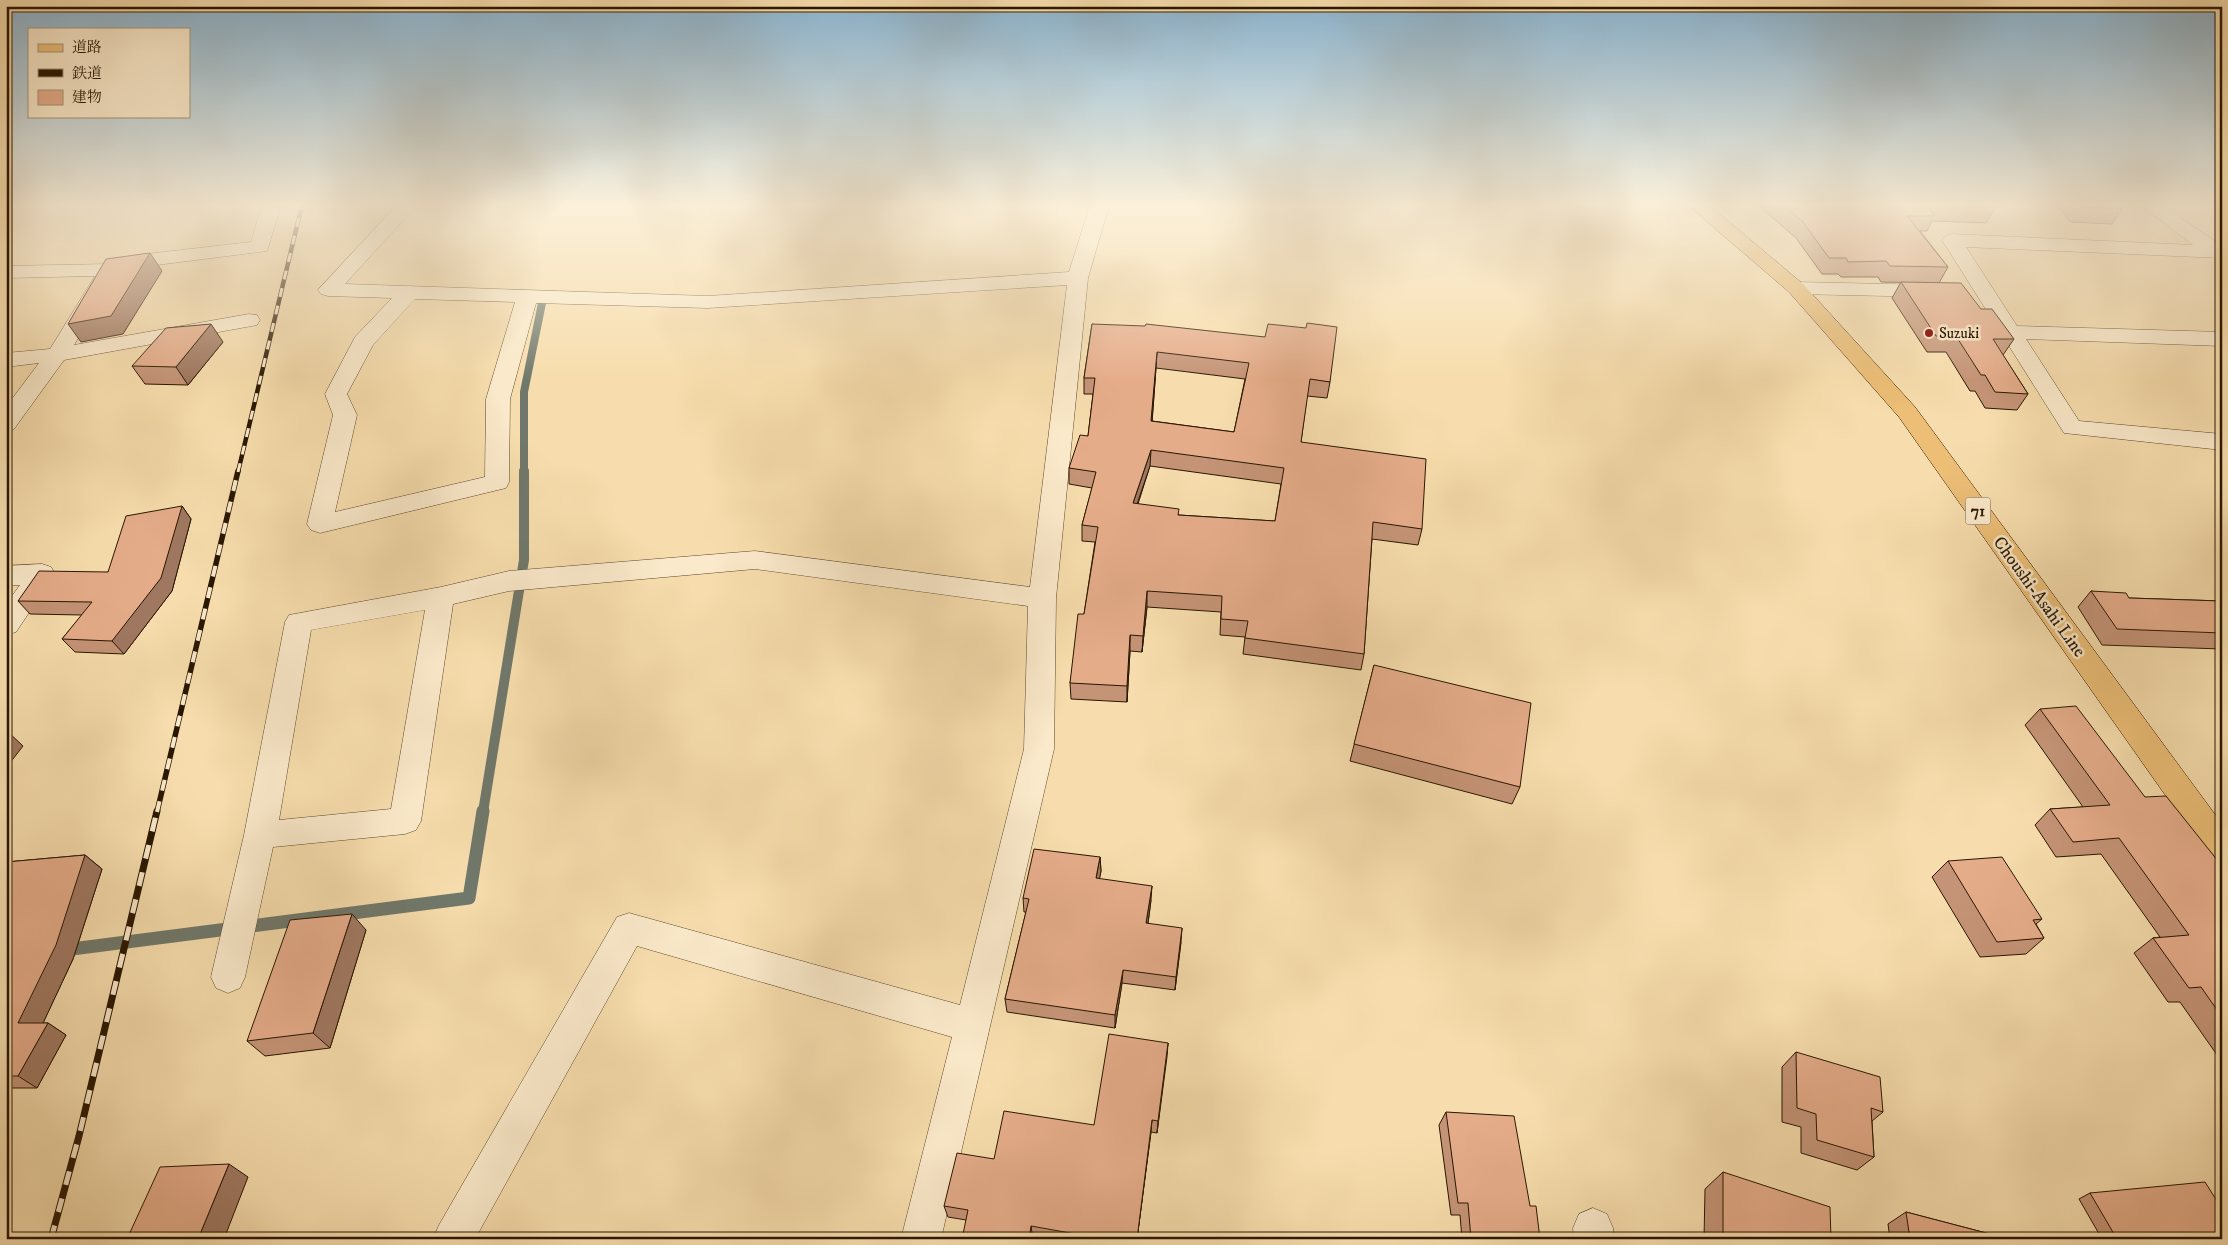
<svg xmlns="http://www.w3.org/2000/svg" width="2228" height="1245" font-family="'IM FELL DW Pica','Noto Serif JP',serif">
<rect width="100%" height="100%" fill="#f7ddad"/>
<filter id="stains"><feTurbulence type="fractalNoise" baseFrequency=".004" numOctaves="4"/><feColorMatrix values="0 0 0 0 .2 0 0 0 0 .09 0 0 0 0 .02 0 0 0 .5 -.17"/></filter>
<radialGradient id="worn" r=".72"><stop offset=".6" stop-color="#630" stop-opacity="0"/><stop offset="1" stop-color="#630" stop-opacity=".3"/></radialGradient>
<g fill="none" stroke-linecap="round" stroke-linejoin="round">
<polyline stroke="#70786b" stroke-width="8" points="524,472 524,392 542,303"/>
<polyline stroke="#70786b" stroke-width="10" points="483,812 524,560 524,471"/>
<polyline stroke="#70786b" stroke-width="13" points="64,950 469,898 483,811"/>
<g stroke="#5c482b" stroke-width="1">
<g id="minor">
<polygon points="262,205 281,205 267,251 133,268 117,273 74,345 249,314 257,315 260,320 257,325 64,360 14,429 6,431 6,407 39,363 6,367 6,353 50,349 95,276 6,278 6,266 109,264 129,256 251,242"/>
<path d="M397 205H417L345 284 708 296 1069 272 1090 205H1109L1088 278 1056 598 1054 749 941 1239H901L952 1037 637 946 475 1239H433L439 1225 617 917 629 913 960 1005 1024 749 1028 606 755 569 509 591 453 604 421 821 416 830 405 834 273 847 245 977 240 988 228 993 216 988 211 977 244 835 285 622 289 615 441 587 509 571 755 551 1030 587 1067 285 708 308 536 303 510 399 509 482 506 488 320 533 311 530 307 524 333 415 325 394 355 337 392 298 328 296 321 294 318 290ZM415 299 515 302 486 399 485 477 335 512 357 415 347 394 373 345ZM425 610 391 809 279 820 311 630Z"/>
<polygon points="2140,205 2162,205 2222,246 2222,258 1966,247 2017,326 2222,332 2222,346 2026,339 2079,421 2222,434 2222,450 2064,433 1942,240 1945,236 1952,234 2193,245"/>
<polygon points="1796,282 1934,285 1941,287 1944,291 1941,295 1934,297 1796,294 1789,292 1786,288 1789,284"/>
<polygon points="42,564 51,567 55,574 16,632 6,635 6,604 20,585 6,586 6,566"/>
<polygon points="1593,1208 1607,1214 1613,1228 1614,1239 1574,1239 1573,1228 1579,1214"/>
</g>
</g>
<g stroke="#291600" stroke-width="1">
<polygon id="major" points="1688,205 1709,205 1803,284 1915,407 2222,824 2222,864 2211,860 1899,417 1789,292"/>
</g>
<use href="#minor" fill="#fae9ca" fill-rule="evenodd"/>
<use href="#major" fill="#ecbe76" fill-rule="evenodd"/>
<g stroke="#291600" stroke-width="4.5">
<polyline id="rail-far2" points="238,472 302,205"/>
</g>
<g stroke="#291600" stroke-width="5.5">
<polyline id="rail-far1" points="157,812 238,471"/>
</g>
<g stroke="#291600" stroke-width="7">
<polyline id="rail" points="51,1239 79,1136 157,811"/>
</g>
<use href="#rail-far2" stroke="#fae9ca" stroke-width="3" stroke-dasharray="9" stroke-linecap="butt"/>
<use href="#rail-far1" stroke="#fae9ca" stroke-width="4" stroke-dasharray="11" stroke-linecap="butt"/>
<use href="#rail" stroke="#fae9ca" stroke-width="5" stroke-dasharray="14" stroke-linecap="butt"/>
</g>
<g fill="#c59477" stroke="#291600" fill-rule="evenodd">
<polygon points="1758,205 1993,205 1995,207 1986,223 1932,221 1927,231 1920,231 1948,267 1939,283 1881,282 1878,277 1841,277 1838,274 1822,274 1796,238"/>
<polygon points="2057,205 2119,205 2122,209 2112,224 2071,222"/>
<polygon points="1901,282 1981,309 2014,339 2003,355 2028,394 2017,410 1985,408 1975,391 1970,391 1946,352 1927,352 1892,298"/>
<path d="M1092 324 1330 382 1327 398 1307 396 1301 442 1422 529 1418 545 1372 539 1364 654 1361 670 1243 654 1245 637 1220 635 1221 612 1147 607 1142 652 1130 651 1127 702 1071 699 1070 683 1084 614 1095 542 1082 541V525L1092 488 1069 484V468L1088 436 1093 394H1084V378ZM1156 368 1245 379 1234 432 1152 421ZM1150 466 1281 484 1275 521 1179 515 1138 504Z"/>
<polygon points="223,342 188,385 145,384 132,366"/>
<polygon points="182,506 191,519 172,591 124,654 75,652 62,639 82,615 30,614 18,601 108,572"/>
<polygon points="2091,591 2129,598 2222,601 2222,649 2102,645 2078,607"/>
<polygon points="1374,665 1520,787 1512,804 1350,761"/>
<polygon points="2040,709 2145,797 2222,866 2222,1062 2180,1002 2168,1002 2134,953 2153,938 2160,937 2101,854 2056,857 2035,825 2050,809 2083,807 2025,725"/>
<polygon points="85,855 102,869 73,959 43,1023 48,1023 66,1035 37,1088 6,1088 6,862"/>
<polygon points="1100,857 1101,871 1099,879 1151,900 1148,924 1181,942 1175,990 1122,983 1115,1028 1007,1012 1005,999 1026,912 1024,912 1023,898"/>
<polygon points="1948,861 2042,919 2036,924 2044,938 2026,954 1980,957 1932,877"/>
<polygon points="366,930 330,1048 265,1056 247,1041"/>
<polygon points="1168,1043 1157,1133 1151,1132 1137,1239 1041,1239 966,1220 948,1217 944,1206 994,1159 1094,1125"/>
<polygon points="1796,1052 1883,1112 1872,1121 1874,1157 1857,1170 1801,1153 1801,1127 1782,1122 1782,1067"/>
<polygon points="1446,1112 1530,1206 1540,1239 1462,1239 1460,1215 1451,1215 1439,1125"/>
<polygon points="1723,1172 1831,1239 1704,1239 1705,1189"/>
<polygon points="2090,1193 2222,1239 2102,1239 2079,1199"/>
<polygon points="1906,1212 2009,1239 1890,1239 1888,1224"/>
</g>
<g fill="#a07861" stroke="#291600">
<polygon points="150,253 162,271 123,334 81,342 68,324"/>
<polygon points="211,324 223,342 188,385 176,367"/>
<polygon points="1157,352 1156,368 1151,437 1151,421"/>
<polygon points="1151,450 1150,466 1132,519 1133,503"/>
<polygon points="182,506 191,519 172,591 124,654 112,641"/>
<polygon points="1147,591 1147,607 1142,652 1143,636"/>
<polygon points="1130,635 1130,651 1127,702 1127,686"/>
<polygon points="6,730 23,746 6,768"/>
<polygon points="85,855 102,869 73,959 37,1036 18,1023"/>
<polygon points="1100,857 1101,871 1097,893 1096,878"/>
<polygon points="1152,886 1151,900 1146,937 1146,923"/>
<polygon points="352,914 366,930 330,1048 313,1033"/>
<polygon points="1182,928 1181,942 1175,990 1176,977"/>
<polygon points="1123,970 1122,983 1115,1028 1115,1015"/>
<polygon points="48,1023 66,1035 37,1088 18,1076"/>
<polygon points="1168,1043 1167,1057 1157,1133 1158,1121"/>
<polygon points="1152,1120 1151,1132 1137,1239"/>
<polygon points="229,1164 248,1177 224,1239 198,1239"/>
<polygon points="1031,1226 1033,1239 1029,1239"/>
</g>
<g fill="#e5ac8a" stroke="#291600" fill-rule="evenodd">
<polygon points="1783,205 1926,205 1935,216 1907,216 1948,267 1890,266 1886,261 1848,262 1846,258 1829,258 1803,222"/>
<polygon points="1928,205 1993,205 1995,207"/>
<polygon points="2079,205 2119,205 2122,209 2081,207"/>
<polygon points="150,253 111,316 68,324 106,259"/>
<polygon points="1901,282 1961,283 1981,309 1992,309 2014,339 1993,339 2028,394 1995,392 1985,375 1981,375 1956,336 1936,336"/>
<path d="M1307 323 1337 327 1330 382 1310 379 1301 442 1426 459 1422 529 1373 522 1364 654 1245 638 1248 621 1221 619 1222 596 1147 591 1143 636 1130 635 1127 686 1070 683 1078 614H1084L1098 527 1082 525 1096 472 1069 468 1080 435 1088 436 1095 378H1084L1092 324 1145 326 1146 324 1265 337 1268 324 1306 328ZM1157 352 1249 363 1234 432 1151 421ZM1151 450 1284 468 1275 521 1178 515 1179 509 1133 503Z"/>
<polygon points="211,324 176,367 132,366 166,328"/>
<polygon points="182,506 161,578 112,641 62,639 92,602 18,601 39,571 108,572 126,516"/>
<polygon points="2091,591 2126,593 2129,598 2222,601 2222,633 2117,629"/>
<polygon points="1374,665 1531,703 1520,787 1354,744"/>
<polygon points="2076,706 2145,797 2166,796 2222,866 2222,1017 2201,987 2189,988 2153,938 2189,935 2119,838 2073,842 2050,809 2110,805 2040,709"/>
<polygon points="1034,849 1100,857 1096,878 1152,886 1146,923 1182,928 1176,977 1123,970 1115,1015 1005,999 1029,899 1023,898"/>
<polygon points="85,855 56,945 18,1023 48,1023 18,1076 6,1076 6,862"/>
<polygon points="2002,857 2042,919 2033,920 2044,938 1997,942 1948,861"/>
<polygon points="352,914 313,1033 247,1041 290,920"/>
<polygon points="1109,1034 1168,1043 1158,1121 1152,1120 1137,1239 1104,1239 1031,1226 1029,1239 962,1239 968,1210 944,1206 957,1153 994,1159 1004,1111 1094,1125"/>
<polygon points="1796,1052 1880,1077 1883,1112 1871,1108 1874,1157 1817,1140 1816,1114 1797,1108"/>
<polygon points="1446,1112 1514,1116 1530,1206 1536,1206 1540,1239 1471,1239 1468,1203 1458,1203"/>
<polygon points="229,1164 198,1239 127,1239 160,1167"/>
<polygon points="1723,1172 1830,1207 1831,1239 1723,1239"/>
<polygon points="2205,1182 2222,1209 2222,1239 2117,1239 2090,1193"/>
<polygon points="1906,1212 2009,1239 1910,1239"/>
</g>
<linearGradient id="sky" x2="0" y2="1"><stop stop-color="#8bb6d3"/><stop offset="0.54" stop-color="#fbf0da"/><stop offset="1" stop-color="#fbf0da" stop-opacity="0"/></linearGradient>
<rect width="2228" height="380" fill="url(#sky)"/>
<circle fill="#8f2418" stroke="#fae9ca" stroke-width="2" cx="1929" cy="333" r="5"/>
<g text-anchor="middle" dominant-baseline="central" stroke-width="5" stroke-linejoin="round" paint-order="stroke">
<g font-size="15" fill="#291600" stroke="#fae9ca" text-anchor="start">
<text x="1939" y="333">Suzuki</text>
</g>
<rect fill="#fae9ca" stroke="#68553d" stroke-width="1" x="1965.5" y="497.5" width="25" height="27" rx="4"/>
<g font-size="16" font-weight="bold" fill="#291600">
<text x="1978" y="511">71</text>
</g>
<g font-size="18" fill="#291600" stroke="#fae9ca">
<text transform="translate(2039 597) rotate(54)">Choushi-Asahi Line</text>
</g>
</g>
<rect width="2228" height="1245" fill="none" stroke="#f7ddad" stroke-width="25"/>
<rect x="8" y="8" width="2213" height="1230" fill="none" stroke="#291600" stroke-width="2.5"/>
<rect x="12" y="12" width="2203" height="1220" fill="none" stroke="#291600"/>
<rect x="28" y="28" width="162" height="90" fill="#fae9ca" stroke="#a69579"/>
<rect x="38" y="44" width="25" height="8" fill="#ecbe76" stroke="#a69579"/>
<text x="72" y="52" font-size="15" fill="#291600">道路</text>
<rect x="38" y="69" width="25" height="8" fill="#291600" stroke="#a69579"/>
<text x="72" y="78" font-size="15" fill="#291600">鉄道</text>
<rect x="38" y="90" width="25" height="15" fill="#e5ac8a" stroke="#a69579"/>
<text x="72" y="102" font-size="15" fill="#291600">建物</text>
<rect width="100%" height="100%" filter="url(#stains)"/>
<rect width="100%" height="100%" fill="url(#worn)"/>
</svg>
